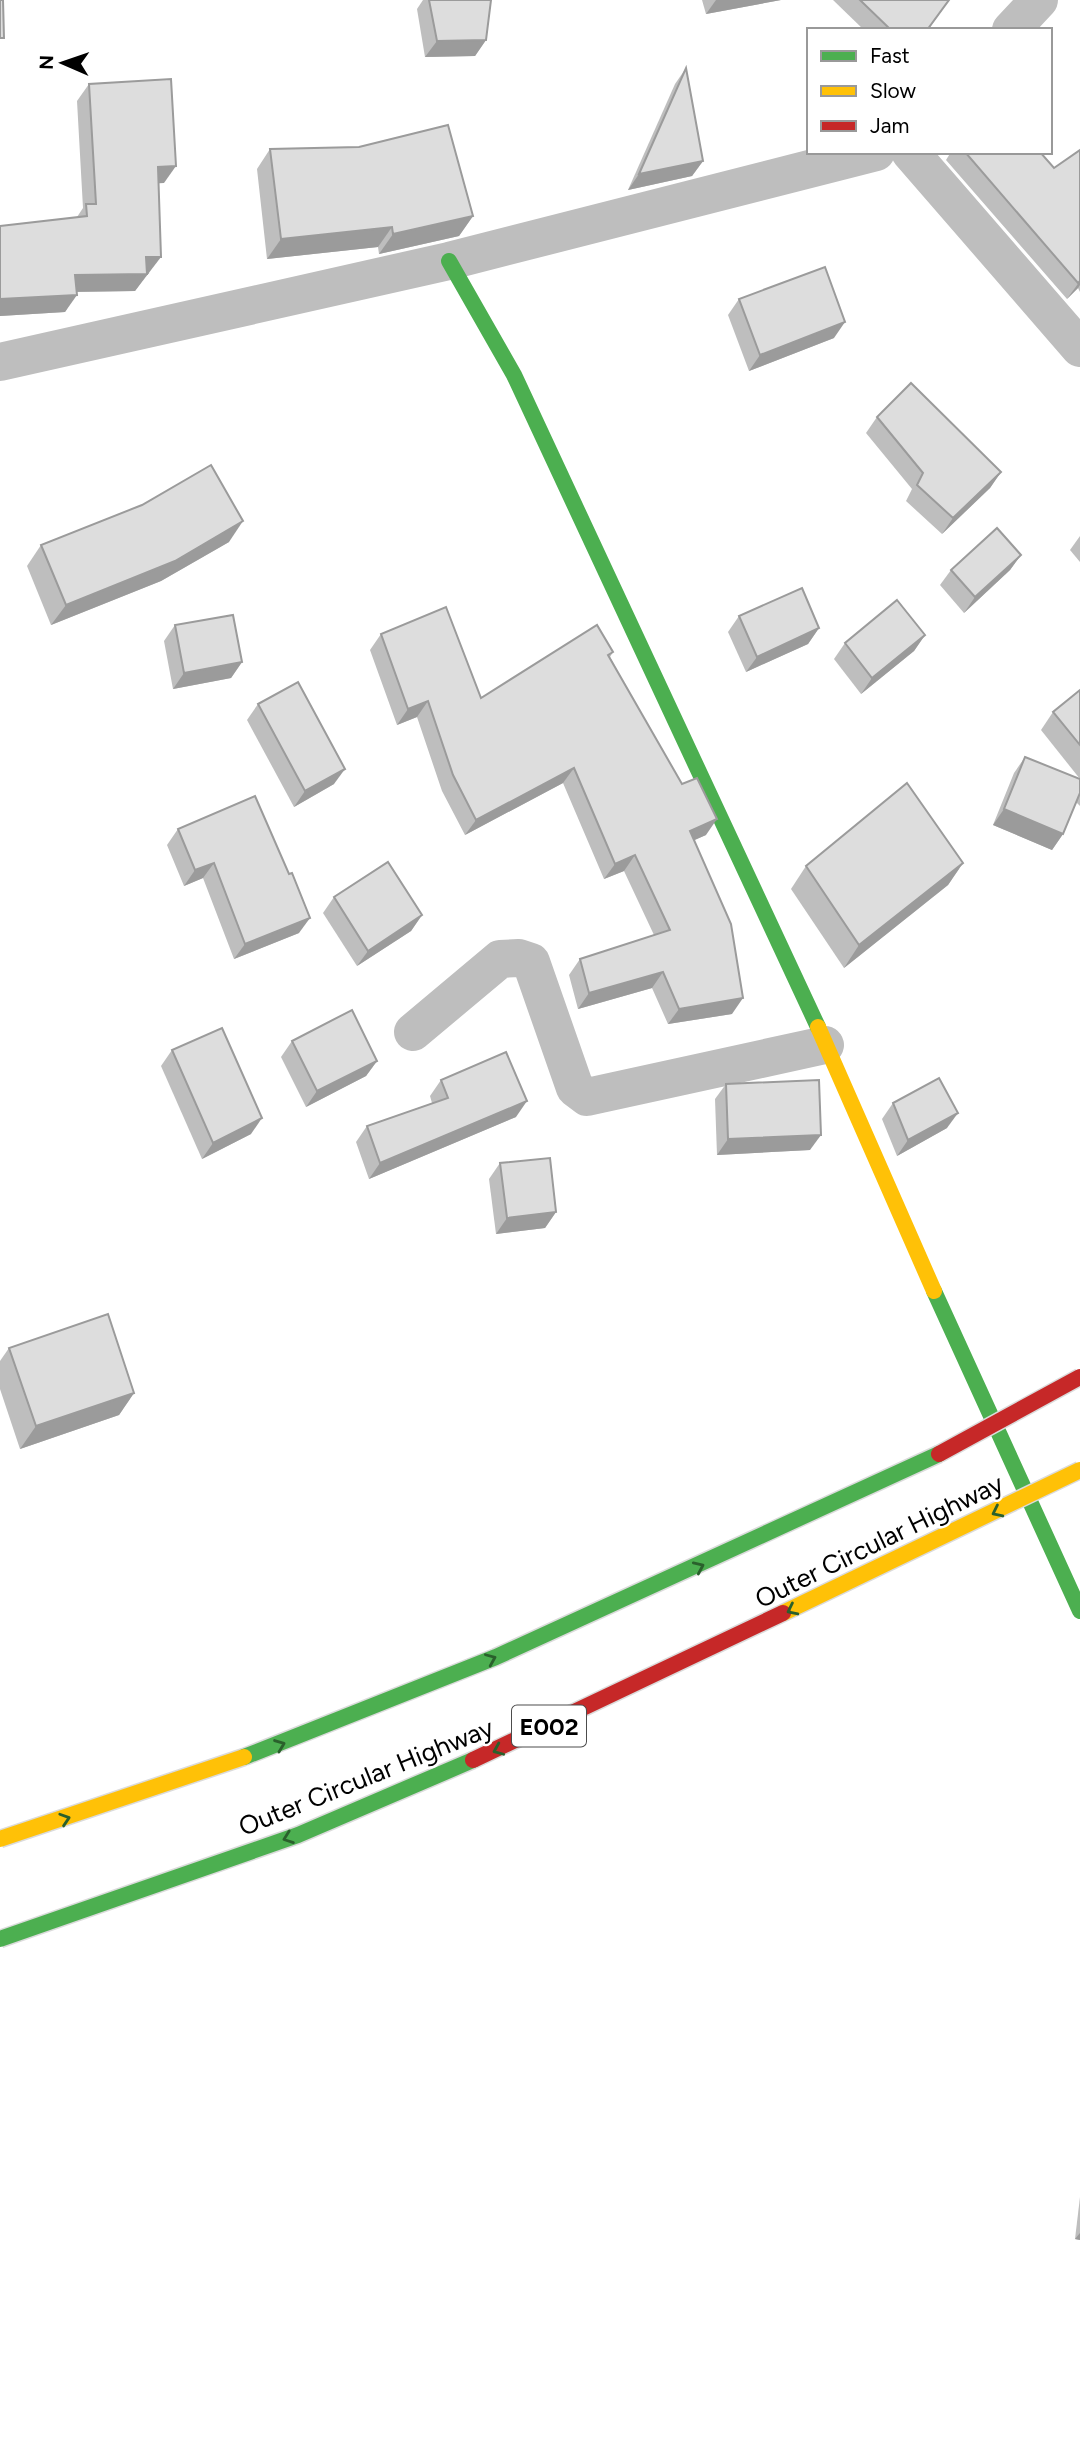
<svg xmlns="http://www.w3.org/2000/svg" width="1080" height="2455" font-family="Figtree,sans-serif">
<rect width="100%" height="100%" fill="#fff"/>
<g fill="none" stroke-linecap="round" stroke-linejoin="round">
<g stroke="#bebebe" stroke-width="38">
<polyline points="1011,30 1039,0"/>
<polyline points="910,152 1080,348"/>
<polyline points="0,362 449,261 876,152"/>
<polyline points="413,1032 500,959 519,958 531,962 575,1088 587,1097 825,1045"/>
</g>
<g stroke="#4caf50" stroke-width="16">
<polyline points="449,261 514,375 818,1027"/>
<polyline points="934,1291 1080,1611"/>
</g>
<polyline stroke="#ffc107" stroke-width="16" points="818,1027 934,1291"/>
<g stroke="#dbdbdb" stroke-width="19" stroke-linecap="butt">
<g id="fast-bridge">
<polyline points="244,1757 496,1657 939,1454"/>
<polyline points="0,1939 298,1835 473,1760"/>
</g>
</g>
<g stroke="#dbdbdb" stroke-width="19" stroke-linecap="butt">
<g id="slow-bridge">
<polyline points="783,1613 1080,1470"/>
<polyline points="0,1839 244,1757"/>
</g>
</g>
<g stroke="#dbdbdb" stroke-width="19" stroke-linecap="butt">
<g id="jam-bridge">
<polyline points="939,1454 1080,1377"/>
<polyline points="473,1760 783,1613"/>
</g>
</g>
<use href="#fast-bridge" stroke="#4caf50" stroke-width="16"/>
<use href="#slow-bridge" stroke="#ffc107" stroke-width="16"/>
<use href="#jam-bridge" stroke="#c62828" stroke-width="16"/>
</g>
<g fill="#bebebe">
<polygon points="423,0 491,0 486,40 475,56 425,57 417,9"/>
<polygon points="702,0 781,0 706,14"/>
<polygon points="833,0 949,0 928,30 864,30"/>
<polygon points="686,68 703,161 692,176 628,190 675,84"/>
<polygon points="89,84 164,183 158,183 149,274 147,274 135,291 77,292 65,312 0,316 0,226 77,217 83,208 77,101"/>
<polygon points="270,149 473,216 459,236 379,254 378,247 267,259 257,169"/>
<polygon points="1080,150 1080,292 1078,288 1067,299 946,160 951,152 1040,152 1054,168"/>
<polygon points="739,299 834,338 749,371 728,315"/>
<polygon points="877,417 1001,472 990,488 942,534 906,501 912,489 866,433"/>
<polygon points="1080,536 1080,562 1070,550"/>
<polygon points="229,542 161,581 51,625 27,566 41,545"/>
<polygon points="1021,555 1010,570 964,613 940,585 951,570"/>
<polygon points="739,616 819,628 808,644 746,672 728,632"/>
<polygon points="175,625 242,662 231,678 173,689 164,641"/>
<polygon points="381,634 481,698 613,652 610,657 706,835 694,840 732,1014 668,1024 652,988 578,1009 569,975 580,959 654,935 624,871 604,879 563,783 465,835 442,791 417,717 397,725 370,650"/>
<polygon points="925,635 914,651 861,694 834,659 845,643"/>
<polygon points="1080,690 1080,779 1041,730 1053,712"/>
<polygon points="258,704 334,784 294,807 247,720"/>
<polygon points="1025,757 1080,794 1080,806 1076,802 1063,834 1052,850 993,825 1014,773"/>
<polygon points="178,829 299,933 234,959 203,878 184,886 167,845"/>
<polygon points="963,863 948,885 844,968 791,889 806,866"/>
<polygon points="334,897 422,915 411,931 357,966 323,913"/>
<polygon points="292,1041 377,1061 366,1076 306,1107 281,1057"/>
<polygon points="172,1050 251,1134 202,1159 161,1066"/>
<polygon points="441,1080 516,1117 369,1179 356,1142 367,1126 432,1103 430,1096"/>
<polygon points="726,1084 810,1150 717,1155 715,1099"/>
<polygon points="893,1103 947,1128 897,1156 882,1119"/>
<polygon points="500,1163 556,1212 545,1228 496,1234 489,1179"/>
<polygon points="9,1348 134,1393 119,1415 20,1449 0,1389 0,1361"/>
<polygon points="1080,2197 1080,2240 1075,2239"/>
</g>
<g fill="#9b9b9b">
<polygon points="716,0 781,0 706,14"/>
<polygon points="486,40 475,56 425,57 437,41"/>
<polygon points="703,161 692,176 628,190 639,174"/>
<polygon points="176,166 164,183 146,184 158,167"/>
<polygon points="473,216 459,236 379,254 393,234"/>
<polygon points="392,227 378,247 267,259 281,239"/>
<polygon points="146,257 161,257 135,291 63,292 75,275"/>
<polygon points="1080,281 1080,285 1078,288 1067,299"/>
<polygon points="77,295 65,312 0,316 0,299"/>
<polygon points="845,322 834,338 749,371 760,355"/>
<polygon points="1001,472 990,488 942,534 953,518"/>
<polygon points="243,521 229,542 161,581 51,625 66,605"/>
<polygon points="1021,555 1010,570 964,613 975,597"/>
<polygon points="819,628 808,644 746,672 757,657"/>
<polygon points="925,635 914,651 861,694 872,678"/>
<polygon points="242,662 231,678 173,689 184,673"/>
<polygon points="428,701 417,717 397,725 408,709"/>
<polygon points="574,768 563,783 465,835 476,820"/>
<polygon points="345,769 334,784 294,807 305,791"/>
<polygon points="1004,809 1063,834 1052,850 993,825"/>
<polygon points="717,819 706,835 679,847 690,831"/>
<polygon points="635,855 624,871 604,879 615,864"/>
<polygon points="214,863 203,878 184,886 195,870"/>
<polygon points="963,863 948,885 844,968 859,945"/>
<polygon points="422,915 411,931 357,966 368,951"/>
<polygon points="310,918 299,933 234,959 245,944"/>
<polygon points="663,972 652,988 578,1009 589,993"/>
<polygon points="743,998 732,1014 668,1024 679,1009"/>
<polygon points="377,1061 366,1076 306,1107 317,1091"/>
<polygon points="527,1101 516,1117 369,1179 380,1163"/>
<polygon points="958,1113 947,1128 897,1156 908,1140"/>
<polygon points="262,1118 251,1134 202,1159 213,1143"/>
<polygon points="821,1135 810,1150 717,1155 728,1139"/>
<polygon points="556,1212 545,1228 496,1234 507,1218"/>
<polygon points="134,1393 119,1415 20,1449 36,1426"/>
<polygon points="1080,2233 1080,2240 1075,2239"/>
</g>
<g fill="#ddd" stroke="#9b9b9b" stroke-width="2">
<polygon points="0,0 3,0 4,38 0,38"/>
<polygon points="429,0 491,0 486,40 437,41"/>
<polygon points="860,0 949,0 927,30 891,30"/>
<polygon points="686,68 703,161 639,174"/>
<polygon points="171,79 176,166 158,167 161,257 146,257 147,274 75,275 77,295 0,299 0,226 87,216 86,204 96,204 89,84"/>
<polygon points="448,125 473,216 393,234 392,227 281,239 270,149 359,147"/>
<polygon points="1080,150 1080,281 1078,283 965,152 1040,152 1054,168"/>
<polygon points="825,267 845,322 760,355 739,299"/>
<polygon points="911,383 1001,472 953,518 917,485 923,473 877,417"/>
<polygon points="211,465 243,521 175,561 66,605 41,545 142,505"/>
<polygon points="997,528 1021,555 975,597 951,570"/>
<polygon points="802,588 819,628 757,657 739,616"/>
<polygon points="897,600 925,635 872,678 845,643"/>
<polygon points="446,607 481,698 597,625 613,652 608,655 682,784 697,778 717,819 690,831 731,924 743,998 679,1009 663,972 589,993 580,959 670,930 635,855 615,864 574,768 476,820 453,775 428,701 408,709 381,634"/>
<polygon points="233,615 242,662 184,673 175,625"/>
<polygon points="298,682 345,769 305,791 258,704"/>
<polygon points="1080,690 1080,745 1053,712"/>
<polygon points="1025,757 1080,779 1080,793 1063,834 1004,809"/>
<polygon points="907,783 963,863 859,945 806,866"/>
<polygon points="255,796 289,874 292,873 310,918 245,944 214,863 195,870 178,829"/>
<polygon points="388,862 422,915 368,951 334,897"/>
<polygon points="352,1010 377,1061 317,1091 292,1041"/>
<polygon points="222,1028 262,1118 213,1143 172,1050"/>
<polygon points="506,1052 527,1101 380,1163 367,1126 448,1098 441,1080"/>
<polygon points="939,1078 958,1113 908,1140 893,1103"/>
<polygon points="819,1080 821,1135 728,1139 726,1084"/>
<polygon points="550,1158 556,1212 507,1218 500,1163"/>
<polygon points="108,1314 134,1393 36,1426 9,1348"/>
</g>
<defs><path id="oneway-chevron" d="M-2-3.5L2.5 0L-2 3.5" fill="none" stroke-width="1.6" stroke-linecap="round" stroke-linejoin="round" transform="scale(1.75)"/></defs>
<g stroke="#2a602c">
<use href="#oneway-chevron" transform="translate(997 1512) rotate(154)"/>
<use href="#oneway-chevron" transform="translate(699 1567) rotate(-24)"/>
<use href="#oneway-chevron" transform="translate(792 1610) rotate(154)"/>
<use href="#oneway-chevron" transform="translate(491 1659) rotate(-23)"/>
<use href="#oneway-chevron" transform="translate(280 1745) rotate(-21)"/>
<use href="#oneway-chevron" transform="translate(498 1750) rotate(157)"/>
<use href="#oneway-chevron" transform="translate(65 1819) rotate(-18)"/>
<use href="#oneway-chevron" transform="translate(288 1838) rotate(160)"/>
</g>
<g text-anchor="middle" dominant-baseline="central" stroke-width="5" stroke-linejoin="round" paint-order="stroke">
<rect fill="#fff" stroke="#4c4c4c" stroke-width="2" x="512" y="1705.5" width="74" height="41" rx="5"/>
<g font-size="24" font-weight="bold" fill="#000">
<text x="549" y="1726">E002</text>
</g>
<g font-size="26" fill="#000" stroke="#fff">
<text transform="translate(879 1541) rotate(-26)">Outer Circular Highway</text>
<text transform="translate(366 1777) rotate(-22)">Outer Circular Highway</text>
</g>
</g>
<rect x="807" y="28" width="245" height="126" fill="#ffffff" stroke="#999999" stroke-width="2"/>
<rect x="821" y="51" width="35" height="10" fill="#4caf50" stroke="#999999" stroke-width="2"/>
<text x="870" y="63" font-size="21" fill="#000000">Fast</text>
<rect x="821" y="86" width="35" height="10" fill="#ffc107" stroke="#999999" stroke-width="2"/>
<text x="870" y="98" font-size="21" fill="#000000">Slow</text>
<rect x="821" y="121" width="35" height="10" fill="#c62828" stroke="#999999" stroke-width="2"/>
<text x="870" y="133" font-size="21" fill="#000000">Jam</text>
<g transform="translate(63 63) rotate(272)" stroke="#ffffff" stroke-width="5" paint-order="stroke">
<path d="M0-5L12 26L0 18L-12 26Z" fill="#000000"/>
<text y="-10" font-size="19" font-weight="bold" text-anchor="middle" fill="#000000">N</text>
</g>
</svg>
